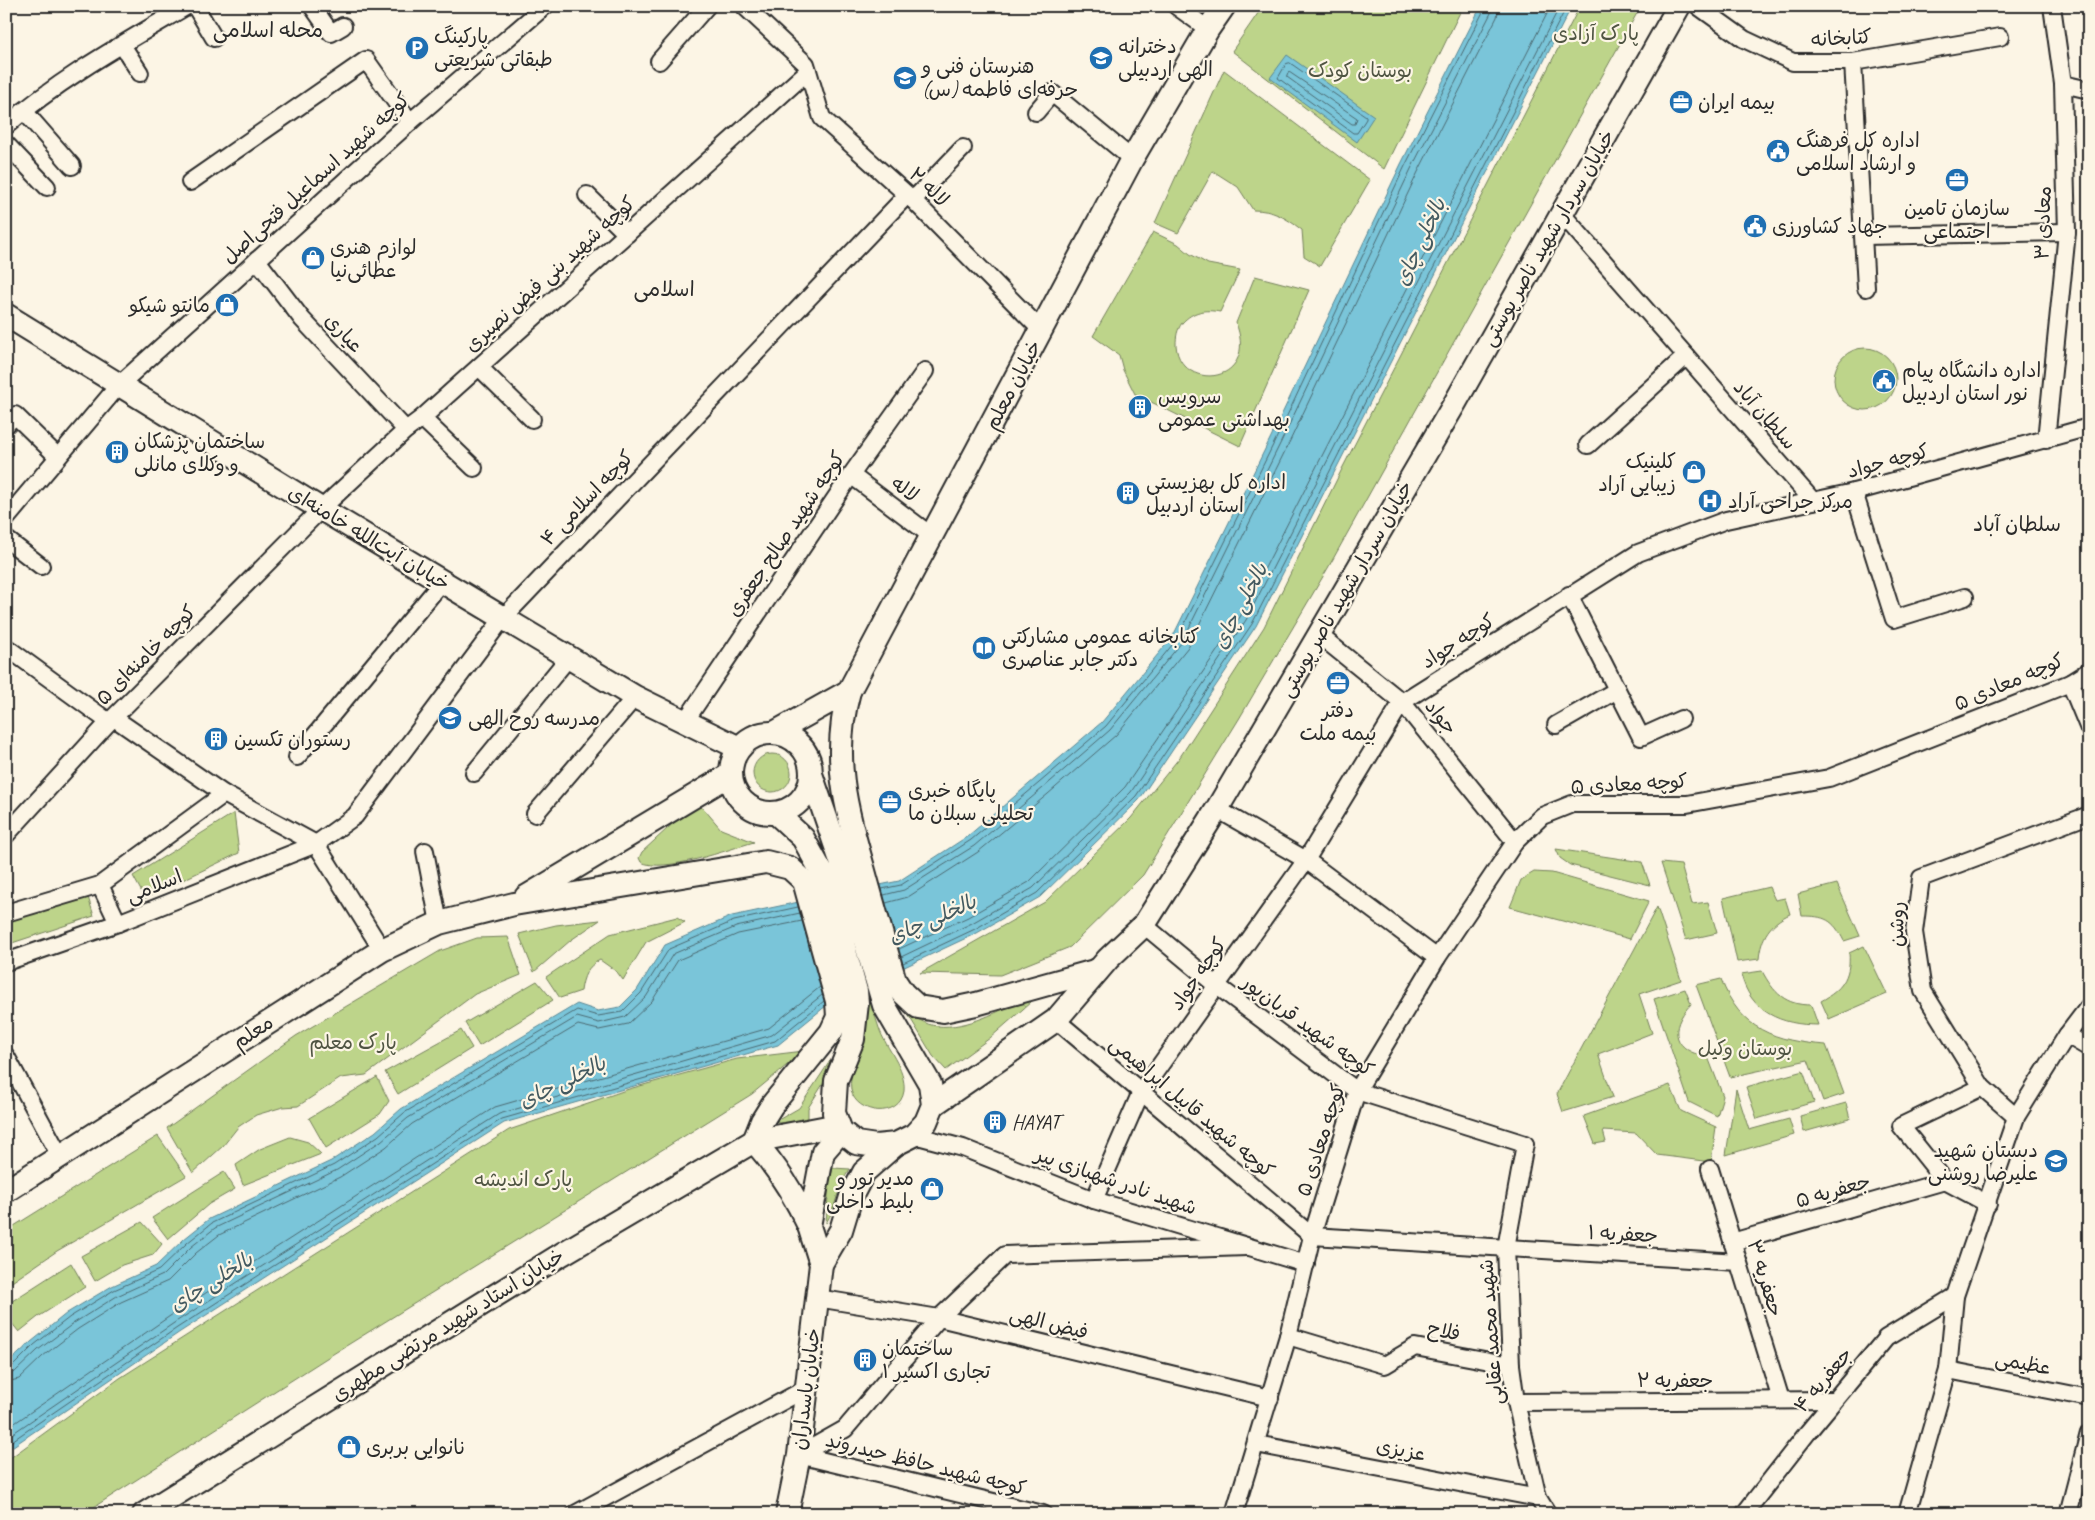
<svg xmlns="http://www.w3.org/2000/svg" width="2095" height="1520" font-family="Caveat,'Playpen Sans Arabic',sans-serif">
<rect width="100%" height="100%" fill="#fcf5e5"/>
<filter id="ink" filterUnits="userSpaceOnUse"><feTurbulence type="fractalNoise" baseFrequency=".02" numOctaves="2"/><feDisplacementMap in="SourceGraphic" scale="10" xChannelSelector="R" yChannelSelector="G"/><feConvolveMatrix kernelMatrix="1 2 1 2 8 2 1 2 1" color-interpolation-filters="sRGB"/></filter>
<g filter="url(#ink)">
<g fill="#bdd48a" stroke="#74805a">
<polygon points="1263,6 1463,6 1384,169 1232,51"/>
<polygon points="1580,6 1641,6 1328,568 1239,719 1143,875 1070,947 1000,975 920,973 1045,902 1131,818 1180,757 1264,627 1343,467"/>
<path d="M1224 70 1370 180 1320 266 1304 256 1302 230C1285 217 1273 210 1253 210L1238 187 1213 171 1178 233 1155 223Z"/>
<path d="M1153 232 1178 244 1190 254 1208 264 1240 270 1220 312C1205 309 1193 311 1182 323 1177 330 1176 336 1176 345 1179 392 1260 386 1236 323L1255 276 1309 290 1240 446 1135 394 1123 370 1119 355 1093 336Z"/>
<circle cx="1865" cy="379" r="31"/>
<circle cx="772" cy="773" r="19"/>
<path d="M694 804 704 809 721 829 754 842C729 849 664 874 641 862L639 858 642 852Z"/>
<polygon points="234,813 239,853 145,898 133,876"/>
<polygon points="1556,849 1642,862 1650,885 1570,865 1560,858"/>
<polygon points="1661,863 1681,865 1692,904 1708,902 1717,933 1686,940"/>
<polygon points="1534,872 1552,873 1649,901 1630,939 1510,907 1521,880"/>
<path d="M1837 884 1860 936 1844 941C1833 919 1825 916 1802 916L1798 894Z"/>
<path d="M1769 887 1775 900 1785 898 1790 914C1770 923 1761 937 1759 959L1737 962 1723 898Z"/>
<polygon points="87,894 94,916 6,945 6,921"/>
<polygon points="1657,907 1681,980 1639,994 1652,1033 1598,1054 1613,1097 1563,1112 1557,1094"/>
<path d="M677 917 685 922 646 942 623 980 617 972 600 960C587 966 583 977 581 991L560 998 546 977 610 934Z"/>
<polygon points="600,920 571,940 534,972 519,934 556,925"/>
<polygon points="508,937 521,975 475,994 366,1075 341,1078 298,1106 283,1107 256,1115 238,1127 223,1146 193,1173 167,1128 296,1036 440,951 477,938"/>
<path d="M1864 946 1887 994 1829 1019 1821 1001C1841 990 1851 978 1849 953Z"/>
<path d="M1762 971C1774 993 1785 1005 1811 1005L1818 1025C1781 1025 1750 1012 1741 974Z"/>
<path d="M1721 979C1740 1030 1775 1041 1826 1045L1844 1094 1823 1101 1808 1060 1730 1077 1696 985Z"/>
<polygon points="537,981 553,1000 479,1046 465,1023"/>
<path d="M1685 989 1691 1004C1667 1030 1674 1051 1708 1057L1723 1096 1717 1116 1689 1102 1654 999Z"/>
<path d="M870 995C873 1006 875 1017 879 1028 886 1049 906 1068 904 1091 900 1119 856 1115 851 1090 848 1073 860 1054 863 1038 866 1025 865 1010 866 996Z"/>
<path d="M1026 998 1031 1002 990 1038 946 1070 933 1056 906 1011C915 1017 925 1025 937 1026 968 1029 999 1011 1026 998Z"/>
<polygon points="461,1030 472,1048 398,1094 385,1072"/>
<polygon points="804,1051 752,1094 325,1359 83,1514 6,1514 6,1461 120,1378 509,1130 629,1089 737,1059"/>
<polygon points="830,1061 823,1084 808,1108 808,1121 773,1123 799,1108"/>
<polygon points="1803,1071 1814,1102 1757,1119 1746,1087"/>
<polygon points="377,1077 389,1101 380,1114 326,1148 309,1118"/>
<polygon points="1670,1085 1681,1111 1716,1127 1711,1162 1657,1155 1636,1133 1603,1131 1606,1142 1595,1144 1584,1116"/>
<polygon points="1736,1089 1749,1130 1789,1119 1794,1135 1726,1155"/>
<polygon points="1846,1103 1850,1119 1804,1132 1800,1116"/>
<polygon points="158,1136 186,1176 57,1251 6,1286 6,1231"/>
<polygon points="290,1137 308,1142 321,1154 243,1185 236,1165 260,1149"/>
<path d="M833 1168 850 1169C837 1186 837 1206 826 1223L829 1183Z"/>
<polygon points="224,1172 235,1189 209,1204 168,1239 152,1218"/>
<polygon points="142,1222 162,1244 153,1255 122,1265 95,1281 81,1256"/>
<polygon points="71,1263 85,1287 38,1317 19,1332 6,1316 6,1305"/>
</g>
<g fill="#7ac5d9" stroke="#5a8793">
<polygon points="1481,6 1572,6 1256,626 1139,800 1040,897 977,933 832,1001 778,1045 504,1123 180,1332 6,1451 6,1365 31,1342 67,1313 112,1286 156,1266 184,1239 209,1219 331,1161 375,1132 401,1109 577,1004 598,1011 620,1007 637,990 665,945 732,916 899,881 968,836 1102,722 1173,636 1271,437 1401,164"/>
<polygon points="1287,55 1374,116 1357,142 1270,78"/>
</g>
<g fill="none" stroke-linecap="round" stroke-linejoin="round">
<g stroke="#4b6971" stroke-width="1">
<polygon points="1290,63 1366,116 1366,119 1357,133 1353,133 1278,78 1286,64"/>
<polygon points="1289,72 1357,118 1355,124 1352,124 1287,77"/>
<polyline points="882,889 901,885 971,840 1039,783 1106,726 1177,639 1276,439 1405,166 1486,6"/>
<polyline points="884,895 904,890 974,846 1043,788 1110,730 1182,642 1281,442 1411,169 1491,13 1492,6"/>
<polyline points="886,903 908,897 978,852 1048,794 1116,735 1188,647 1288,445 1418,172 1497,17 1499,6"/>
<polyline points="899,949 968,917 1029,882 1125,787 1240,617 1551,6"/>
<polyline points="901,957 972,923 1033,888 1131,792 1246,620 1560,6"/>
<polyline points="903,963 975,929 1037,893 1136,796 1252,624 1567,6"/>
<polyline points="6,1368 12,1367 34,1345 70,1317 114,1290 159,1270 187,1243 212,1223 334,1165 378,1136 404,1113 577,1010 598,1016 622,1012 641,993 669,949 734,921 798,907"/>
<polyline points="6,1375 15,1372 38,1350 74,1323 117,1296 163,1275 191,1247 215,1228 337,1170 381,1141 408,1118 577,1017 599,1023 625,1017 646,997 673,954 736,927 800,913"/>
<polyline points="6,1382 19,1379 43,1356 78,1329 121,1302 168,1281 196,1253 219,1235 340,1177 386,1147 412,1124 578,1025 599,1030 628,1024 652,1001 678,960 738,934 802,921"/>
<polyline points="6,1429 170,1316 495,1107 769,1028 820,987"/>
<polyline points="6,1438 174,1323 499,1114 772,1035 822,995"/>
<polyline points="6,1445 177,1328 502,1119 775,1041 824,1001"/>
</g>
<g stroke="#2b2b2b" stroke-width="20">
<g id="street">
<polyline points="195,6 214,38"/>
<polyline points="312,6 331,33 343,26"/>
<polyline points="744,6 806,64 822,118 913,200 1042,331"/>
<polyline points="1176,6 1208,29"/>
<polyline points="1698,6 1744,39 1793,62 1853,62 2000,37"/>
<polyline points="122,45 140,73"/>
<polyline points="659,61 707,6"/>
<polyline points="1853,62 1866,288"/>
<polyline points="2063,84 2089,90"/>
<polyline points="24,111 72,166"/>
<polyline points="1036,112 1052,93 1132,159"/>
<path d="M6 126C59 79 126 42 187 6"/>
<polyline points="6,144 47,187"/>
<polyline points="190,182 366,60 410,122"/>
<polyline points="587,195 627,234"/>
<polyline points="913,200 963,148"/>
<polyline points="1562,214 1813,501"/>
<polyline points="1864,236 2067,232"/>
<polyline points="257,260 302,319 406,430"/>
<polyline points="479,367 532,419"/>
<polyline points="422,418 474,468"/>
<polyline points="6,425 15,415 58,457"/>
<polyline points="2046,440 2067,232 2063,84 2052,6"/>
<polyline points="1588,445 1686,356"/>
<polyline points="851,475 933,537"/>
<polyline points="1854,492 1894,619 1965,597"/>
<polyline points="6,519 119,385 410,122 545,6"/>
<polyline points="6,539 41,566"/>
<polyline points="1569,595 1641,737 1681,719"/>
<polyline points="1319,635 1402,702 1515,842"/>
<polyline points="6,647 109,722"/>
<polyline points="2070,683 2089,729"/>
<polyline points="114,718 224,794 316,844 382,950"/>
<polyline points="684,723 851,475 925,371"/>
<polyline points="1556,725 1617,690"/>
<polyline points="297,757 442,582"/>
<polyline points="474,773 569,657"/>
<polyline points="1217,809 1306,860 1437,958"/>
<polyline points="535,814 635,697"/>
<polyline points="6,835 109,722 321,509 406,430 422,418 808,71"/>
<polyline points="425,851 439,923"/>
<polyline points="100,885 118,923"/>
<polyline points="6,913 100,885 224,794"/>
<polyline points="1144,925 1216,985 1357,1091 1525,1144 1506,1248 1511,1365 1516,1402 1538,1498 1548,1514"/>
<polyline points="6,962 118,923 316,844 355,816 503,618 907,195"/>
<polyline points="1056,1020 1312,1236 1738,1262"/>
<polyline points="2067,1035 2089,1048"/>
<polyline points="6,1056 60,1156"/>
<polyline points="1982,1087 1901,1126 1945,1181 1988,1204"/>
<polyline points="2016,1117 1982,1087 1923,991 1914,932 1921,878 2089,815"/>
<polyline points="914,1135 963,1148 1094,1200 1306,1264"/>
<polyline points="1710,1169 1781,1400"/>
<polyline points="1094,1200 1141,1092 1306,860 1402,702 1638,553 1726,520 1854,492 2089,427"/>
<polyline points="1732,1242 1945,1181"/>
<polyline points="817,1298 939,1318 1270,1398"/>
<polyline points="1288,1336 1385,1365 1415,1347 1511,1365"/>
<polyline points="1948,1370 2089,1398"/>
<polyline points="1516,1402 1834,1400"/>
<polyline points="1256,1444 1538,1498"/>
<polyline points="799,1455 845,1429 939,1318 1005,1255 1247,1247"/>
<polyline points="799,1455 1043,1514"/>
<polyline points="575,1514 807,1388"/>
<polyline points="1234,1514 1288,1336 1312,1236 1357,1091 1437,958 1515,842 1542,816 1572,804 1687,804 1829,778 2070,683 2089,671"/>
<polyline points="1744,1514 1808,1432 1886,1338 1955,1296"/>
<polyline points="1907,1514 1948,1370 1955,1296 2016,1117 2067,1035 2089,1006"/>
<polyline points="2068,1514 2089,1433"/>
</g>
</g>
<g stroke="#2b2b2b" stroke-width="26">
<g id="secondary">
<polyline points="6,315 321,509 635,697 739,748"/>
<path d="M849 691C831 757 846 808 864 871 874 907 884 944 895 981L903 993 918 1007 943 1011 976 1004 1098 970"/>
<circle cx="771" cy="773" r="40"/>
<polyline points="774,733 849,691 1132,159 1208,29 1224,6"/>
<polyline points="777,814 803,838 824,876 856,991 857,1003 853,1039 836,1081 834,1113 841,1131 856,1143 876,1146 896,1144 914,1135 926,1122 933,1105 930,1084 884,1005 844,870 812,777"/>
<polyline points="526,897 731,774"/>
<polyline points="933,1105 1056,1020 1108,959 1144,925 1217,809 1455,403 1679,6"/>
<path d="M754 1141C777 1167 794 1194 809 1226"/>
<polyline points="6,1191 382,950 439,923 514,904 766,862 790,868 804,881 837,1001 838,1017 831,1032 772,1105 762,1121 754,1141"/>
<polyline points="821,1264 841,1230 851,1197 864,1172 896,1144"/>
<polyline points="144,1514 562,1254 754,1141 838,1125"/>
<polyline points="787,1514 799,1455 821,1264 809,1226 823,1152 841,1131"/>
</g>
</g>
<use href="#street" stroke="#fcf5e5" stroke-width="16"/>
<use href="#secondary" stroke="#fcf5e5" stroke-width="22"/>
</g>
</g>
<defs>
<g id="parking-disc" transform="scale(1.25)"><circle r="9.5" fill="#1f6fb2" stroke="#fcf5e5"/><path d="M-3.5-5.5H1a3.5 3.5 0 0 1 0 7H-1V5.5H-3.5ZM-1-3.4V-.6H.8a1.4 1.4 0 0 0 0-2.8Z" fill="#fff"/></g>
<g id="school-disc" transform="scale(1.25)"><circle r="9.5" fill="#1f6fb2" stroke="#fcf5e5"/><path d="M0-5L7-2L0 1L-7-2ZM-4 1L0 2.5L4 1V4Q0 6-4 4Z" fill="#fff"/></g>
<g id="office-disc" transform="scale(1.25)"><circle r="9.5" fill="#1f6fb2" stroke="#fcf5e5"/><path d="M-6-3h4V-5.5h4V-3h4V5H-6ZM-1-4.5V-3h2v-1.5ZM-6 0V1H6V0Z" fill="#fff"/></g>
<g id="civic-disc" transform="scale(1.25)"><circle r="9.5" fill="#1f6fb2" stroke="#fcf5e5"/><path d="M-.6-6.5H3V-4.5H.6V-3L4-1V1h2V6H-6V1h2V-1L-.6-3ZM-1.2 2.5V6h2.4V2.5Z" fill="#fff"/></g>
<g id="shop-disc" transform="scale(1.25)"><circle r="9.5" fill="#1f6fb2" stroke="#fcf5e5"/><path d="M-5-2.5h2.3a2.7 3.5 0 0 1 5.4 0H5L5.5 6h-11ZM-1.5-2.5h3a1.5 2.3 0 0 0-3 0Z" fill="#fff"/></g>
<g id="building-disc" transform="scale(1.25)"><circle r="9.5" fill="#1f6fb2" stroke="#fcf5e5"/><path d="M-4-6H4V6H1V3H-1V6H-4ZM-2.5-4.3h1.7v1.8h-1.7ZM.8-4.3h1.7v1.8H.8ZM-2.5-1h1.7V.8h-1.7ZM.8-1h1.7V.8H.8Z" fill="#fff"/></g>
<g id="hospital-disc" transform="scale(1.25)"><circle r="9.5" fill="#1f6fb2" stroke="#fcf5e5"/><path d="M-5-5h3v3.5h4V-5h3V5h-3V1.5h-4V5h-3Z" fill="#fff"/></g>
<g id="library-disc" transform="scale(1.25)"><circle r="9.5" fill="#1f6fb2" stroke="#fcf5e5"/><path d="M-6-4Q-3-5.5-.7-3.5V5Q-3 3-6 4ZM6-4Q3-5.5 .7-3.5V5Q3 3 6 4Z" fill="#fff"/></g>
</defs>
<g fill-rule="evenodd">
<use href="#parking-disc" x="417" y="48"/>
<use href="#school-disc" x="1101" y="58"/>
<use href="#school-disc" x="905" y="78"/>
<use href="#office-disc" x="1681" y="102"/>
<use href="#civic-disc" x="1778" y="151"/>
<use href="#office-disc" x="1957" y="180"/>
<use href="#civic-disc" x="1755" y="226"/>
<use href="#shop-disc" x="313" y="258"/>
<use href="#shop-disc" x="227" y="305"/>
<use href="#civic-disc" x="1884" y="381"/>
<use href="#building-disc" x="1140" y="407"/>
<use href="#building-disc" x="117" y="452"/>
<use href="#shop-disc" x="1694" y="472"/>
<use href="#building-disc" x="1128" y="493"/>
<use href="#hospital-disc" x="1710" y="501"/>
<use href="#library-disc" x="984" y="648"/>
<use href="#office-disc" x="1338" y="683"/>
<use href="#school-disc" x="450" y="718"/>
<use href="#building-disc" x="216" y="739"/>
<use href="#office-disc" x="890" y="802"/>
<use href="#building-disc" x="995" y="1122"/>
<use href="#school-disc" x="2056" y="1161"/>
<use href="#shop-disc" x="932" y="1189"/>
<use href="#building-disc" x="865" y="1360"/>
<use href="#shop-disc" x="349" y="1447"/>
</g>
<g text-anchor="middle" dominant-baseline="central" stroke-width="4.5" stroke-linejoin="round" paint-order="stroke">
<g font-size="20" fill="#505543" stroke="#fcf5e5">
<text x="1596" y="33">پارک آزادی</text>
<text x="1360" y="70">بوستان کودک</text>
<text x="353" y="1042">پارک معلم</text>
<text x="1745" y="1048">بوستان وکیل</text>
<text x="523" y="1179">پارک اندیشه</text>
</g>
<g font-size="20" fill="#2b2b2b" stroke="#fcf5e5" text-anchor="start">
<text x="434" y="36">پارکینگ<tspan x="434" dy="23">طبقاتی شریعتی</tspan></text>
<text x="1118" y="46">دخترانه<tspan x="1118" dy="23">الهی اردبیلی</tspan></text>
<text x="922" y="66">هنرستان فنی و<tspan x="922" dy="23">حرفه‌ای فاطمه (س)</tspan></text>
<text x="1698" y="102">بیمه ایران</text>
<text x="1796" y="140">اداره کل فرهنگ<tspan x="1796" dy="23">و ارشاد اسلامی</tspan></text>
<text x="1957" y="208" text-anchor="middle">سازمان تامین<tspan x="1957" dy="23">اجتماعی</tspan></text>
<text x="1772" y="226">جهاد کشاورزی</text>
<text x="330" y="247">لوازم هنری<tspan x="330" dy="23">عطائی‌نیا</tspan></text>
<text x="210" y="305" text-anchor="end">مانتو شیکو</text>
<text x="1902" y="370">اداره دانشگاه پیام<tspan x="1902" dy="23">نور استان اردبیل</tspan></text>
<text x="1158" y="396">سرویس<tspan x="1158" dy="23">بهداشتی عمومی</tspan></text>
<text x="134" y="441">ساختمان پزشکان<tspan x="134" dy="23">و وکلای مانلی</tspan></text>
<text x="1676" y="461" text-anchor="end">کلینیک<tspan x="1676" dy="23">زیبایی آراد</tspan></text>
<text x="1146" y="482">اداره کل بهزیستی<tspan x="1146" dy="23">استان اردبیل</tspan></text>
<text x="1728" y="501">مرکز جراحی آراد</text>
<text x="1002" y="636">کتابخانه عمومی مشارکتی<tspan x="1002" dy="23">دکتر جابر عناصری</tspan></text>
<text x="1338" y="710" text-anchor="middle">دفتر<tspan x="1338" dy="23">بیمه ملت</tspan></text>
<text x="468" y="718">مدرسه روح الهی</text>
<text x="234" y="739">رستوران تکسین</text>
<text x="908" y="790">پایگاه خبری<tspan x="908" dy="23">تحلیلی سبلان ما</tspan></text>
<text x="1012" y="1122">HAYAT</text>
<text x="2038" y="1150" text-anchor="end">دبستان شهید<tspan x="2038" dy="23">علیرضا روشنی</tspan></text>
<text x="914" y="1178" text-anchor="end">مدیر تور و<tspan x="914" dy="23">بلیط داخلى</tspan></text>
<text x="882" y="1348">ساختمان<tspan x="882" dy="23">تجاری اکسیر ۱</tspan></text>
<text x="366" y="1447">نانوایی بربری</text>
</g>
<g font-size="20" fill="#2b2b2b" stroke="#fcf5e5">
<text transform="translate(1841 38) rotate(-3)">کتابخانه</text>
<text transform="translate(316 178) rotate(-42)">کوچه شهید اسماعیل فتحی‌اصل</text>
<text transform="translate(929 187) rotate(44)">لاله ۲</text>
<text transform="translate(2043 223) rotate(-88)">معادی ۳</text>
<text transform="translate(1548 238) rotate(-60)">خیابان سردار شهید ناصر پوستی</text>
<text transform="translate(550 274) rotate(-42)">کوچه شهید بنی فیض نصیری</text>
<text transform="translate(344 333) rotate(47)">عیاری</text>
<text transform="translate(1013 385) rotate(-62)">خیابان معلم</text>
<text transform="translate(1765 415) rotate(49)">سلطان آباد</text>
<text transform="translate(1888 461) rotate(-15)">کوچه جواد</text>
<text transform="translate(905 489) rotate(37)">لاله</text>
<text transform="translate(587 498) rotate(-46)">کوچه اسلامی ۴</text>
<text transform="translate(786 534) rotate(-56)">کوچه شهید صالح جعفری</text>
<text transform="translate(369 538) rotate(31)">خیابان آیت‌الله خامنه‌ای</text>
<text transform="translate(1346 589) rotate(-60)">خیابان سردار شهید ناصر پوستی</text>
<text transform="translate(1458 641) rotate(-33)">کوچه جواد</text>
<text transform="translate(146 655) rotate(-45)">کوچه خامنه‌ای ۵</text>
<text transform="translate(2009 682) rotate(-23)">کوچه معادی ۵</text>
<text transform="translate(1441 717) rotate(51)">جواد</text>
<text transform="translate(1629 784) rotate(-3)">کوچه معادی ۵</text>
<text transform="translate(154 886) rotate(-22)">اسلامی</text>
<text transform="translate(1897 924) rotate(-89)">روشن</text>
<text transform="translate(1198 974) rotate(-55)">کوچه جواد</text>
<text transform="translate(1308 1026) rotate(36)">کوچه شهید قربان‌پور</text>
<text transform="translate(253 1032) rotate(-33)">معلم</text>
<text transform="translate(1192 1107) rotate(40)">کوچه شهید قابیل ابراهیمی</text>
<text transform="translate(1321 1140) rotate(-72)">کوچه معادی ۵</text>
<text transform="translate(1116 1181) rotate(19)">شهید نادر شهبازی پیر</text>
<text transform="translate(1833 1191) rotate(-16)">جعفریه ۵</text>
<text transform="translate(1623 1234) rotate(3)">جعفریه ۱</text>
<text transform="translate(1765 1278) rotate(73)">جعفریه ۳</text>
<text transform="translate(1049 1323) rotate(14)">فیض الهی</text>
<text transform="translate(448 1325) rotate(-32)">خیابان استاد شهید مرتضی مطهری</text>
<text transform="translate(1444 1331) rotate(11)">فلاح</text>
<text transform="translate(1491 1332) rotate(-94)">شهید محمد عقابی</text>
<text transform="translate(2023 1363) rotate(11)">عظیمی</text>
<text x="1675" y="1380">جعفریه ۲</text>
<text transform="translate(1823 1380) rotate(-50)">جعفریه ۴</text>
<text transform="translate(806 1389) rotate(-83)">خیابان پاسداران</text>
<text transform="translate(1401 1450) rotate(11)">عزیزی</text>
<text transform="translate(926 1464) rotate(14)">کوچه شهید حافظ حیدروند</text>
</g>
<g font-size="21" fill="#2b2b2b" stroke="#fcf5e5">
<text x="268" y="30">محله اسلامی</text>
<text x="664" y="289">اسلامی</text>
<text x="2017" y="524">سلطان آباد</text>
</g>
<g font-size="21" font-style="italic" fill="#43595f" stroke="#fcf5e5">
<text transform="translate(1420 242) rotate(-65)">بالخلی چای</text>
<text transform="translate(1240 606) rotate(-62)">بالخلی چای</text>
<text transform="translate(932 919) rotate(-24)">بالخلی چای</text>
<text transform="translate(562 1082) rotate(-26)">بالخلی چای</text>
<text transform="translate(211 1282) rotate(-32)">بالخلی چای</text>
</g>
</g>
<rect width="2095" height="1520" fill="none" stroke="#fcf5e5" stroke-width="25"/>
<rect x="12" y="12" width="2070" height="1495" fill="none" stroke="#2b2b2b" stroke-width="2" filter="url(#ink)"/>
</svg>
